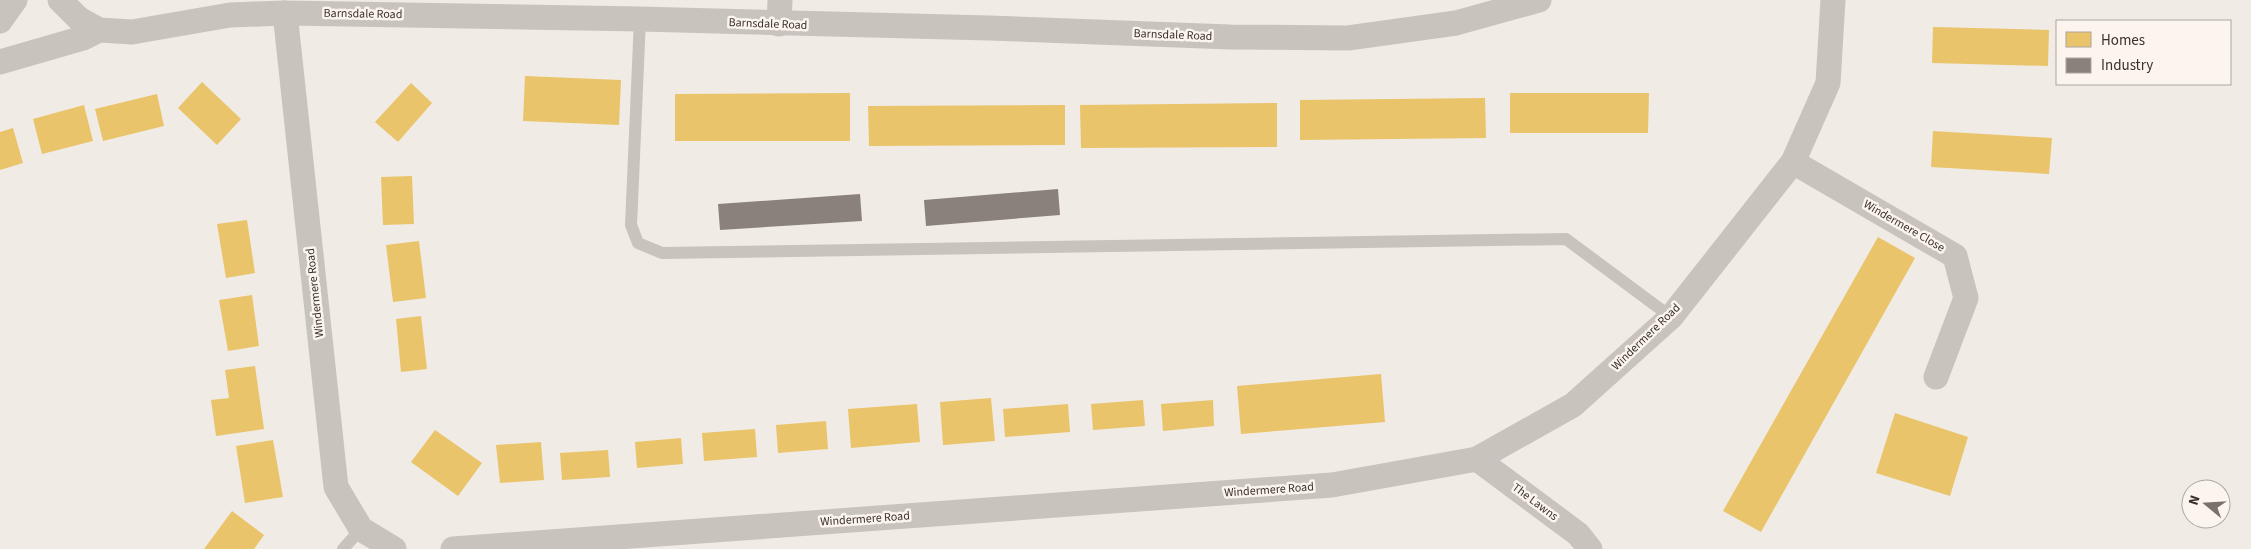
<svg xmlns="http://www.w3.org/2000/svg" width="2251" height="549" font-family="'Source Sans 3',sans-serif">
<rect width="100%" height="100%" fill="#f0ebe5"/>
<g fill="#e9c46a">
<polygon points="1933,27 2049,30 2048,66 1932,63"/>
<polygon points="525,76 621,80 619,125 523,121"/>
<polygon points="202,82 241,119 217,145 178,108"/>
<polygon points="411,83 432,103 398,142 375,122"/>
<polygon points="850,93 850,141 675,141 675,94"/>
<polygon points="1510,93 1649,93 1648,133 1510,133"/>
<polygon points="157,94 164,126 103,141 95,109"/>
<polygon points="1485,98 1486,138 1300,140 1300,100"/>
<polygon points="1277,103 1277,147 1081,148 1080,105"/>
<polygon points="84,105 93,141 42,154 33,119"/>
<polygon points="1065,105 1065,145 869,146 868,106"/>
<polygon points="13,128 23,163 0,170 0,132"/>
<polygon points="1933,131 2052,138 2049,174 1931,167"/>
<polygon points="412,176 414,224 383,225 381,177"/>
<polygon points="247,220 255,273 226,278 217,224"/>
<polygon points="1878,237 1915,258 1761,532 1723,511"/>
<polygon points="419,241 426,298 393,302 386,245"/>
<polygon points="252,295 259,346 228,351 219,300"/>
<polygon points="421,316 427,369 401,372 396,319"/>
<polygon points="255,366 264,429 216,436 211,400 229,398 225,370"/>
<polygon points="1381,374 1385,422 1241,434 1237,386"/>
<polygon points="991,398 995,441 943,445 940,402"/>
<polygon points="1143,400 1145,426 1093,430 1091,404"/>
<polygon points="1213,400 1214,426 1163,431 1161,404"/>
<polygon points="917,404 920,442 851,448 848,409"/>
<polygon points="1068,404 1070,432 1005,437 1003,409"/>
<polygon points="1895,413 1968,437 1950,496 1876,473"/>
<polygon points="826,421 828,449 778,453 776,425"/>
<polygon points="755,429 757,457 704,461 702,433"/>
<polygon points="435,430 482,463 458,496 411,462"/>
<polygon points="681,438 683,464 637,468 635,442"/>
<polygon points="273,440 283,497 245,503 236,446"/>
<polygon points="541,442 544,480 500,483 496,445"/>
<polygon points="608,450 610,477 562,480 560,453"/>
<polygon points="232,511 264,535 254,549 204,549"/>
</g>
<g fill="#8a817c">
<polygon points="1058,189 1060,215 926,226 924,200"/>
<polygon points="860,194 862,221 720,230 718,204"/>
</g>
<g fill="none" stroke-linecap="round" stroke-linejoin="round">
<g stroke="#c9c3be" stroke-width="12">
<polyline points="640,19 631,225 638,243 662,253 1566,239 1671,317"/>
<polyline points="343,549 361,529"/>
</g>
<g stroke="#c9c3be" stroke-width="25">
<polyline points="60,0 79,19 99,30"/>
<polyline points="285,13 336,487 361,529 394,549"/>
<polyline points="0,21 15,0"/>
<polyline points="779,24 780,0"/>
<polyline points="0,62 83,38 99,30 132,32 230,15 285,13 640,19 989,28 1230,37 1348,38 1456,23 1539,0"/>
<polyline points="1793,162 1955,256 1966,298 1936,377"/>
<polyline points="1477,459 1578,534 1590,549"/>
<polyline points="453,549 1332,485 1477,459 1573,405 1671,317 1793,162 1828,83 1833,0"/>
</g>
</g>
<g text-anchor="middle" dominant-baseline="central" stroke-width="5" stroke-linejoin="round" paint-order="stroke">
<g font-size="12" fill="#3b302b" stroke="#fbf5ee">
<text transform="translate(363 14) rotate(1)">Barnsdale Road</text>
<text transform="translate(768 24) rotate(2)">Barnsdale Road</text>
<text transform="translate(1173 35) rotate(2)">Barnsdale Road</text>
<text transform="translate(1904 226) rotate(30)">Windermere Close</text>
<text transform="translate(315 293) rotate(-96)">Windermere Road</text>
<text transform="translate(1646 337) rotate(-44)">Windermere Road</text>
<text transform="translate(1269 490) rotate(-4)">Windermere Road</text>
<text transform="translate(1535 502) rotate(37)">The Lawns</text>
<text transform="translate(865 519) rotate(-4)">Windermere Road</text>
</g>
</g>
<rect x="2056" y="20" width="175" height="65" fill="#fbf5ee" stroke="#aea6a0"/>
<rect x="2066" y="32" width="25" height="15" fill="#e9c46a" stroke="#aea6a0"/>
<text x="2101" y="45" font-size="15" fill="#3b302b">Homes</text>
<rect x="2066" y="58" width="25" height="15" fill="#8a817c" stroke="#aea6a0"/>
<text x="2101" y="70" font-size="15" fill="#3b302b">Industry</text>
<g transform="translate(2206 504) rotate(288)"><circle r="24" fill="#fbf5ee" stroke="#aea6a0"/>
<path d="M0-4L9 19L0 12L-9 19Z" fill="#7a716c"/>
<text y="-8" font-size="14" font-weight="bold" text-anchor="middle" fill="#3b302b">N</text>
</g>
</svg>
